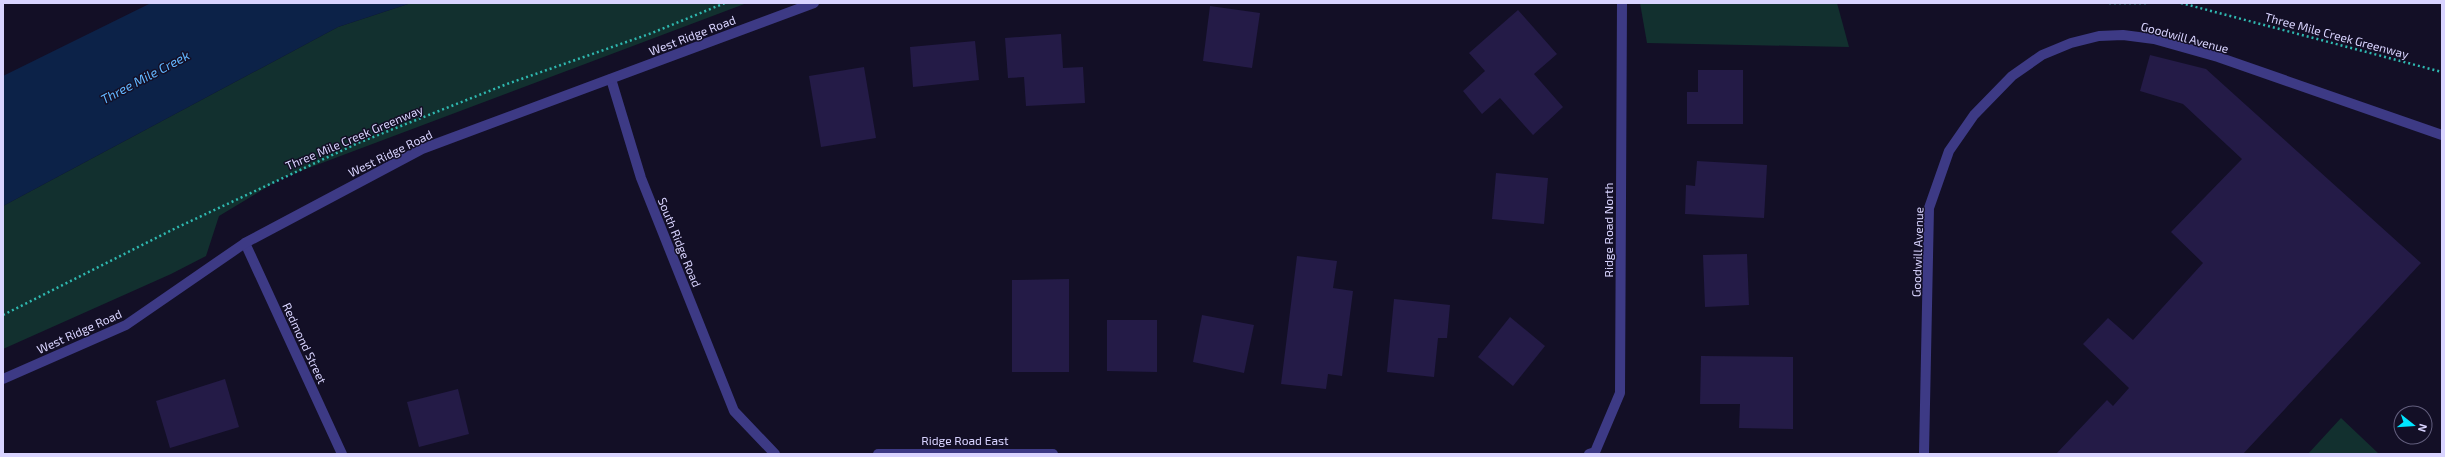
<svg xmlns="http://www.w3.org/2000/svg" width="2445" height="457" font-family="'Exo 2',sans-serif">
<rect width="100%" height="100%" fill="#130f26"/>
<g fill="#12302f">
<polygon points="411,3 747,3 282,178 219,216 206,256 171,274 3,349 3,206 338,27"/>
<polygon points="1640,3 1837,3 1849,47 1647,43"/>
<polygon points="2341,418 2379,454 2308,454"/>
</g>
<polygon fill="#0c2248" points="151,3 411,3 338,27 3,206 3,76"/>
<g fill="#241b47">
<polygon points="1210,6 1260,13 1252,68 1203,61"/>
<polygon points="1518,10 1557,54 1534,74 1563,107 1533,135 1500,98 1482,114 1463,91 1485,71 1469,53"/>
<polygon points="1061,34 1063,68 1083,67 1085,103 1026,106 1024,77 1008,78 1005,38"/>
<polygon points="975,41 979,80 913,87 910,47"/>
<polygon points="2150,55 2206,69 2421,263 2243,454 2056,454 2107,400 2113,406 2129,388 2083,344 2108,318 2133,340 2203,263 2171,232 2242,159 2183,104 2140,91"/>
<polygon points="864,67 876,138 821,147 809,76"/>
<polygon points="1698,70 1743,70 1743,124 1687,124 1687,92 1698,92"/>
<polygon points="1697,161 1767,165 1764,218 1685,214 1686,185 1695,186"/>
<polygon points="1496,173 1548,178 1544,224 1492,219"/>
<polygon points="1747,254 1749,305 1705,307 1703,255"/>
<polygon points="1297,256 1337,261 1333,288 1353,291 1342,376 1328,374 1326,389 1281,384"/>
<polygon points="1069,279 1069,372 1012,372 1012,280"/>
<polygon points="1394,299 1450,305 1447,338 1438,338 1434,377 1387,372"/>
<polygon points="1202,315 1254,325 1244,373 1193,362"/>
<polygon points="1510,317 1545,346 1513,386 1478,357"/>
<polygon points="1107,320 1157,320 1157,372 1107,371"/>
<polygon points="1701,356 1793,357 1793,429 1739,428 1740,404 1700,404"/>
<polygon points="225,379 239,427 170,448 156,401"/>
<polygon points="458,389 469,434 419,447 407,402"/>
</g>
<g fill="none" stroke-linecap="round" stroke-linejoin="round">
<g stroke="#2fb8b0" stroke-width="2.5" stroke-dasharray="2 3" stroke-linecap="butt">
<polyline points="2109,3 2146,3"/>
<polyline points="2181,3 2442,72"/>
<polyline points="3,315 178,227 358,143 507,84 652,33 725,3"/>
</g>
<g stroke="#3d3a85" stroke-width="10">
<polyline points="611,79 641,178 734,411 775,454"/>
<polyline points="245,243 342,454"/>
<polyline points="3,379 126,325 245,243 422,149 814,3"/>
<polyline points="878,454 1053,454"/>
<polyline points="1589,454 1595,452 1620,393 1622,3"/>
<polyline points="1924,454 1929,208 1949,151 1974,115 2012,76 2042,55 2071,43 2099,36 2123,35 2154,39 2218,57 2442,135"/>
</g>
</g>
<g text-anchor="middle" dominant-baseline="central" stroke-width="3" stroke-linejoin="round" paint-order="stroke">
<g font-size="12" fill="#d9d4ff" stroke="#130f26">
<text transform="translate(692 35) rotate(-21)">West Ridge Road</text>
<text transform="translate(2337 35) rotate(15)">Three Mile Creek Greenway</text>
<text transform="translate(2185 37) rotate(15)">Goodwill Avenue</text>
<text transform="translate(354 137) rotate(-23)">Three Mile Creek Greenway</text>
<text transform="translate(390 153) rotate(-26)">West Ridge Road</text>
<text transform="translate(1608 230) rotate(-90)">Ridge Road North</text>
<text transform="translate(680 242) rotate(68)">South Ridge Road</text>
<text transform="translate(1917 252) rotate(-88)">Goodwill Avenue</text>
<text transform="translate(79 331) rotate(-24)">West Ridge Road</text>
<text transform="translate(305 343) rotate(65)">Redmond Street</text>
<text x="965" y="440">Ridge Road East</text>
</g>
<g font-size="13" font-style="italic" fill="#62b6ff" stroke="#130f26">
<text transform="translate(145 77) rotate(-28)">Three Mile Creek</text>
</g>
</g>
<rect width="2445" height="457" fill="none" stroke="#d9d4ff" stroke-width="8"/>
<g transform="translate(2413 425) rotate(107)"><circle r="19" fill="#130f26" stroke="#625e7d"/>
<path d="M0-3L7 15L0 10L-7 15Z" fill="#00e5ff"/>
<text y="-6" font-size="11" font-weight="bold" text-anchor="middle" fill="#d9d4ff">N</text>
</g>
</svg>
